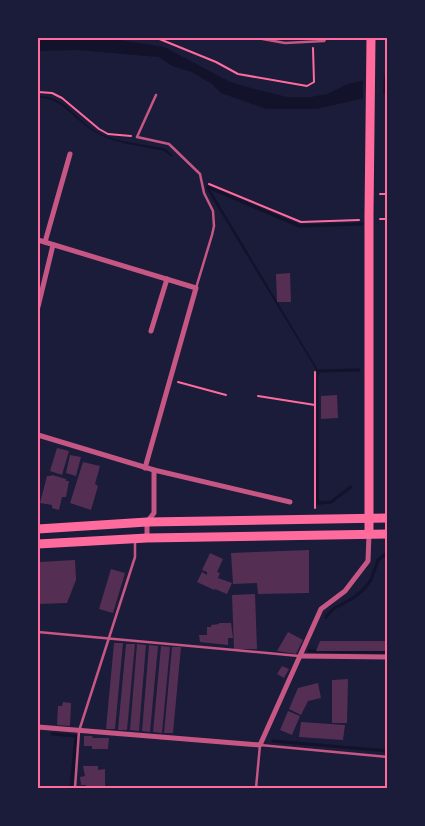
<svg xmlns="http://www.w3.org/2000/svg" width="425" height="826" font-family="'Varela Round',sans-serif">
<rect width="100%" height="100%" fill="#1b1b3a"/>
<g fill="#12122b">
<polygon points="38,38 107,38 164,47 230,82 258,90 287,97 311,97 327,94 348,84 387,75 387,93 316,109 267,109 221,93 212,84 192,72 172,66 159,57 78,50 38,51"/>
<path d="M38 96C63 95 76 119 95 131 112 142 146 144 166 149L173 156 172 157 164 151C139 145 111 144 90 129 72 117 61 97 38 98Z"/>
<polygon points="208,186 318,370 319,501 322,503 322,504 316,505 317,371 206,188"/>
</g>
<polygon fill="#1b1b3a" points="384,74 383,97 363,101 363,78"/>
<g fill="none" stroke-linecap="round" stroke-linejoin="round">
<g stroke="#12122b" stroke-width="3">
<polyline points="208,187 299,226 362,224"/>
<polyline points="318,373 318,371 359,370"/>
<polyline points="319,503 331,502 351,487"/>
<polyline points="326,617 333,609 353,598 363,590 371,580 378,560 388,552"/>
<polyline points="309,651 388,652"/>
<polyline points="52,734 76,736 71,788"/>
<polyline points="273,741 388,751"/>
</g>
</g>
<g fill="#542f53">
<polygon points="290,273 291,302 277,302 276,274"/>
<polygon points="337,395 338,418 321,419 321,396"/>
<polygon points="57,448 69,451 62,475 50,471"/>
<polygon points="70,455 81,457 76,476 66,473"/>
<polygon points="83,462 100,466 95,484 98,486 91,510 70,503"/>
<polygon points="52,475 66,479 66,481 69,481 66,497 62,497 59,510 52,508 52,505 40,503 47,476 51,476"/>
<polygon points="309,550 309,593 258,594 257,583 233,584 231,553"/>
<polygon points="210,553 223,559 217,572 220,573 218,578 232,583 227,594 215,589 214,590 197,582 202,572 207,575 207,572 202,570"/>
<polygon points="75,560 76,580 67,603 38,604 38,562"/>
<polygon points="111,569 125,573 113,613 99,609"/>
<polygon points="255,594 257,649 234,649 232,595"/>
<polygon points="219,623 231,623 233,638 228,638 228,645 200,642 199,635 207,635 207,627 211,627 211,625 219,624"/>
<polygon points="288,632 303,640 296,654 277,651"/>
<polygon points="320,641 388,641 388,651 316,651"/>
<polygon points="114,643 123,643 115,729 106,729"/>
<polygon points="126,644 135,644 127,730 118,730"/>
<polygon points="137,644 146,645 139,731 130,730"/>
<polygon points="149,645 158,646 150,732 142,731"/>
<polygon points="161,646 170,647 162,733 153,732"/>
<polygon points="172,647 181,647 173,733 164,733"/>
<polygon points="282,666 289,669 284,678 277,674"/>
<polygon points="348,679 347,723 332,723 332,680"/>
<polygon points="318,683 321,698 308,701 301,715 289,709 298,688"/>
<polygon points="63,702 71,703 70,726 57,725 58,706 62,706"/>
<polygon points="288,711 300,716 292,735 280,730"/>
<polygon points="301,722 345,725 343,740 299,737"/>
<polygon points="84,736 92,736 93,738 109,738 108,749 92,749 92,746 84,746"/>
<polygon points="83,766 98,766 98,770 105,769 105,788 86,788 86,785 81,785 80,777 85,776"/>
</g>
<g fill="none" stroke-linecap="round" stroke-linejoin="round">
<g stroke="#ff6b9d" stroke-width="2">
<polyline points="157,38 216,62 238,74 307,86 314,82 313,48"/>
<polyline points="38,92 52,93 62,98 99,129 108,134 131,136"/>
<polyline points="209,184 301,222 359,220"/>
<polyline points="380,194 388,194"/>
<polyline points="380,219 386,219"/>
<polyline points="178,382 226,395"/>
<polyline points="258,396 315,405"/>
<polyline points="315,508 315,372"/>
</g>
<g stroke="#c65784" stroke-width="2.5">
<polyline points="257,38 285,43 324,41 326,38"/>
<polyline points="156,95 137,137 169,144 200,174 204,193 213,211 214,226 212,235 196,288"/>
<polyline points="38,632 299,656"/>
<polyline points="75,788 79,731 135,557 135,542"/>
<polyline points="256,788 260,745 388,757"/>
</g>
<g stroke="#c65784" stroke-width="5">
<polyline points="38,240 196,288 145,468"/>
<polyline points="45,242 70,154"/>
<polyline points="38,307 53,245"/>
<polyline points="151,331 167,279"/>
<polyline points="38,435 154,470 290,502"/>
<polyline points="147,538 147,522 154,513 154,470"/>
<polyline points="301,656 388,657"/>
<polyline points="38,727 260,745 321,609 345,591 368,561 369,534"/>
</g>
<g stroke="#ff6b9d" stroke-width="9">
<polyline points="38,529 147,522 388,518"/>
<polyline points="369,534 369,214 371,38"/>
<polyline points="38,544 147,538 388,534"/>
</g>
</g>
<rect width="425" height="826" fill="none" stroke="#1b1b3a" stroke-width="78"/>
<rect x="39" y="39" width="347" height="748" fill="none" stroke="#ff6b9d" stroke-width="2"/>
</svg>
